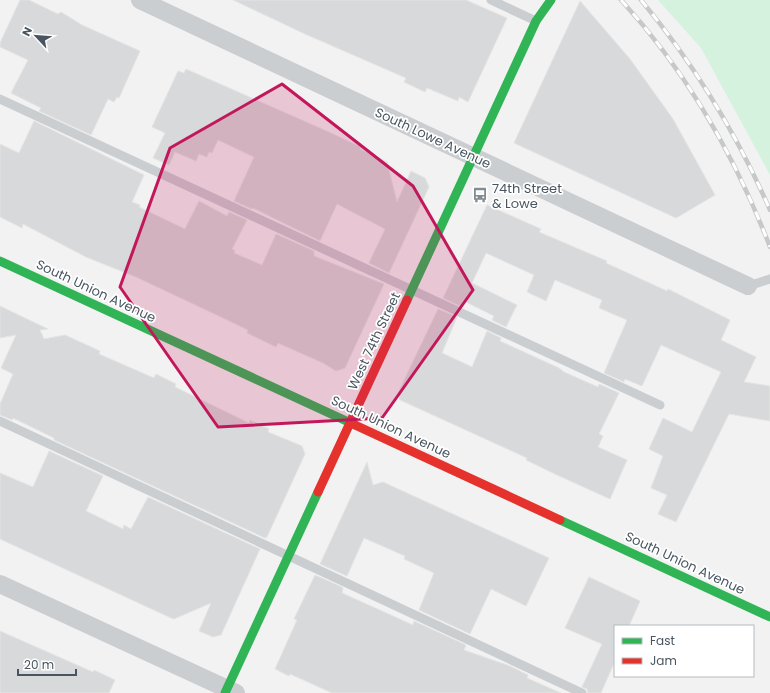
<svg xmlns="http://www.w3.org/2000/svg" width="770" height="693" font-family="Poppins,sans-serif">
<rect width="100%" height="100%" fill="#f2f2f2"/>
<polygon fill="#d5f2df" points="658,0 770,0 770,175 701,48"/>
<g fill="#d8d9da" stroke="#e4e4e5">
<polygon points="20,0 29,0 58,14 61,12 82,25 140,51 119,98 117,97 114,102 108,99 91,135 39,111 41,108 11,93 28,60 0,47 0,43"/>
<polygon points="233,0 466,0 507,18 468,102 459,97 458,101 427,88 425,92 404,82 406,78 305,34"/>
<polygon points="580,1 630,59 673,119 715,195 676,218 514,143"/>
<polygon points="186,69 329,132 361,147 360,149 387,162 397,202 411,171 425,178 429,187 389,273 369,263 385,229 337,204 320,241 253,208 252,209 234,201 254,157 218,140 212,153 209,152 207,157 199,154 196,161 175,152 169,165 153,158 165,133 152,127 178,71 184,73"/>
<polygon points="34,121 144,175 132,202 140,205 139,207 185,229 199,201 227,216 229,212 247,220 232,249 235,251 234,253 262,265 276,234 314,251 314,256 384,284 345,368 336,371 323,363 278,343 276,347 247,333 248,330 221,317 136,277 86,257 23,224 22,228 0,217 0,144 19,153"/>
<polygon points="487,205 541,229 539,232 607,261 606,263 667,291 668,289 730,320 721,340 756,357 744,382 770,386 770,421 729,414 676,522 658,514 667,495 651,488 663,456 649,449 663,418 692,432 721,372 661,345 642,386 625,379 624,382 604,373 627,320 599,308 602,300 555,280 546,301 527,292 534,275 486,253 472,283 517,305 506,327 492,320 494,316 464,301 462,307 443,298"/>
<polygon points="0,306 48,329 40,330 44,339 65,335 100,351 99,354 154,378 156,374 176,384 175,387 249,423 250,420 269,429 268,432 302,446 305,454 267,537 265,538 54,440 54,438 13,418 12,420 0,415 0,404 13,374 1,368 16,335 0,338"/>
<polygon points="438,309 457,317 442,353 472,367 487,331 501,338 500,341 559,368 564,372 598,387 599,384 619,393 599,434 603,436 598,447 627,460 610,499 557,475 526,460 527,458 400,400 398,393"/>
<polygon points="49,451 103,476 86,511 123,529 124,525 131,529 148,497 260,549 221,635 213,637 199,631 211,603 174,619 171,618 0,539 0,473 33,487"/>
<polygon points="367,462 373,485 383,482 549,558 526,606 491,589 470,634 419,610 434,573 404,559 405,556 364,538 347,576 320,564"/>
<polygon points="315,575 342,587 343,589 342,593 413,625 414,621 466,645 464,650 510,666 528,675 527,678 561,693 332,693 290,674 289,676 275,669 297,620 294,619"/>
<polygon points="589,577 640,601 629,626 615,626 615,661 601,693 588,693 587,689 582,687 602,644 565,628"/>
<polygon points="0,631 93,672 94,670 115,680 109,693 0,693"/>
</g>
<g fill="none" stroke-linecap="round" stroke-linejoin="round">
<g stroke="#cbced1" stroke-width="9">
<polyline points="491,0 536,21"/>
<polyline points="0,99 660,405"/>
<polyline points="748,286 770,279"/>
<polyline points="0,421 582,693"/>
</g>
<g stroke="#cbced1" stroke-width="18">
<polyline points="140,0 748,286"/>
<polyline points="0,584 236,693"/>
</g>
<g stroke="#30b455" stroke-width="9">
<polyline points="0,261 355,425"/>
<polyline points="407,300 536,21 551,0"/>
<polyline points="560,520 770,617"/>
<polyline points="225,693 318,492"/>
</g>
<g stroke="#e5322d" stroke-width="9">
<polyline points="355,425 560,520"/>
<polyline points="318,492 407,300"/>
</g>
<g stroke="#c7c8ca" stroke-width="4.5">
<g id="rail">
<path d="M621 0C687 72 735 156 770 247"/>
<path d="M641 0C694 64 737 134 770 210"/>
</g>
</g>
<use href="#rail" stroke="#fff" stroke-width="3" stroke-dasharray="9" stroke-linecap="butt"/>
</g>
<path fill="#c2185b" fill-opacity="0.2" stroke="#c2185b" stroke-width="3" stroke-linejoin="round" d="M282 84 413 186 473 290 382 418 218 427 120 287 170 148Z"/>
<defs>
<g id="bus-bare" transform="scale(1.2)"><path d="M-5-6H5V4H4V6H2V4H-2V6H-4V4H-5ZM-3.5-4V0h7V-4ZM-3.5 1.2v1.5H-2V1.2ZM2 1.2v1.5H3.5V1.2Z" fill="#848c93" stroke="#fff" stroke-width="2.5" paint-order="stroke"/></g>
</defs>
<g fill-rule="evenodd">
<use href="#bus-bare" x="480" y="195"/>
</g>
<g text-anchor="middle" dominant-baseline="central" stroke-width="3.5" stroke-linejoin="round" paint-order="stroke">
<g font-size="13" fill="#485560" stroke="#fff">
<text transform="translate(433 138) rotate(25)">South Lowe Avenue</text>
<text transform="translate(96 291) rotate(25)">South Union Avenue</text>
<text transform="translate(374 341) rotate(-65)">West 74th Street</text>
<text transform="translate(391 427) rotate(25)">South Union Avenue</text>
<text transform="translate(685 563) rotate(25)">South Union Avenue</text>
</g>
<g font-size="13" fill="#485560" stroke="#fff" text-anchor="start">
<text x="492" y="188">74th Street<tspan x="492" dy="15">&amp; Lowe</tspan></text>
</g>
</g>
<rect x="614" y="625" width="140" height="52" fill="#ffffff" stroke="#b6bbbf"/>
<rect x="622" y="638" width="20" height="6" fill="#30b455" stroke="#b6bbbf"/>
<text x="650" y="645" font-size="12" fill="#485560">Fast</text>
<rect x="622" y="658" width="20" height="6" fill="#e5322d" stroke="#b6bbbf"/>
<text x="650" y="665" font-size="12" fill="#485560">Jam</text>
<g transform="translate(36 36) rotate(296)" stroke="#ffffff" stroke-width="3" paint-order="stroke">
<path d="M0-3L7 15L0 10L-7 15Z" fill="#485560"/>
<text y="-6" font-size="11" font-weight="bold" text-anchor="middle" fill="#485560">N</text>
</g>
<path d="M18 669v6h58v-6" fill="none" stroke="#485560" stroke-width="2"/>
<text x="24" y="669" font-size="12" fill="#485560" stroke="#ffffff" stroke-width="3" paint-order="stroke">20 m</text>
</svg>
